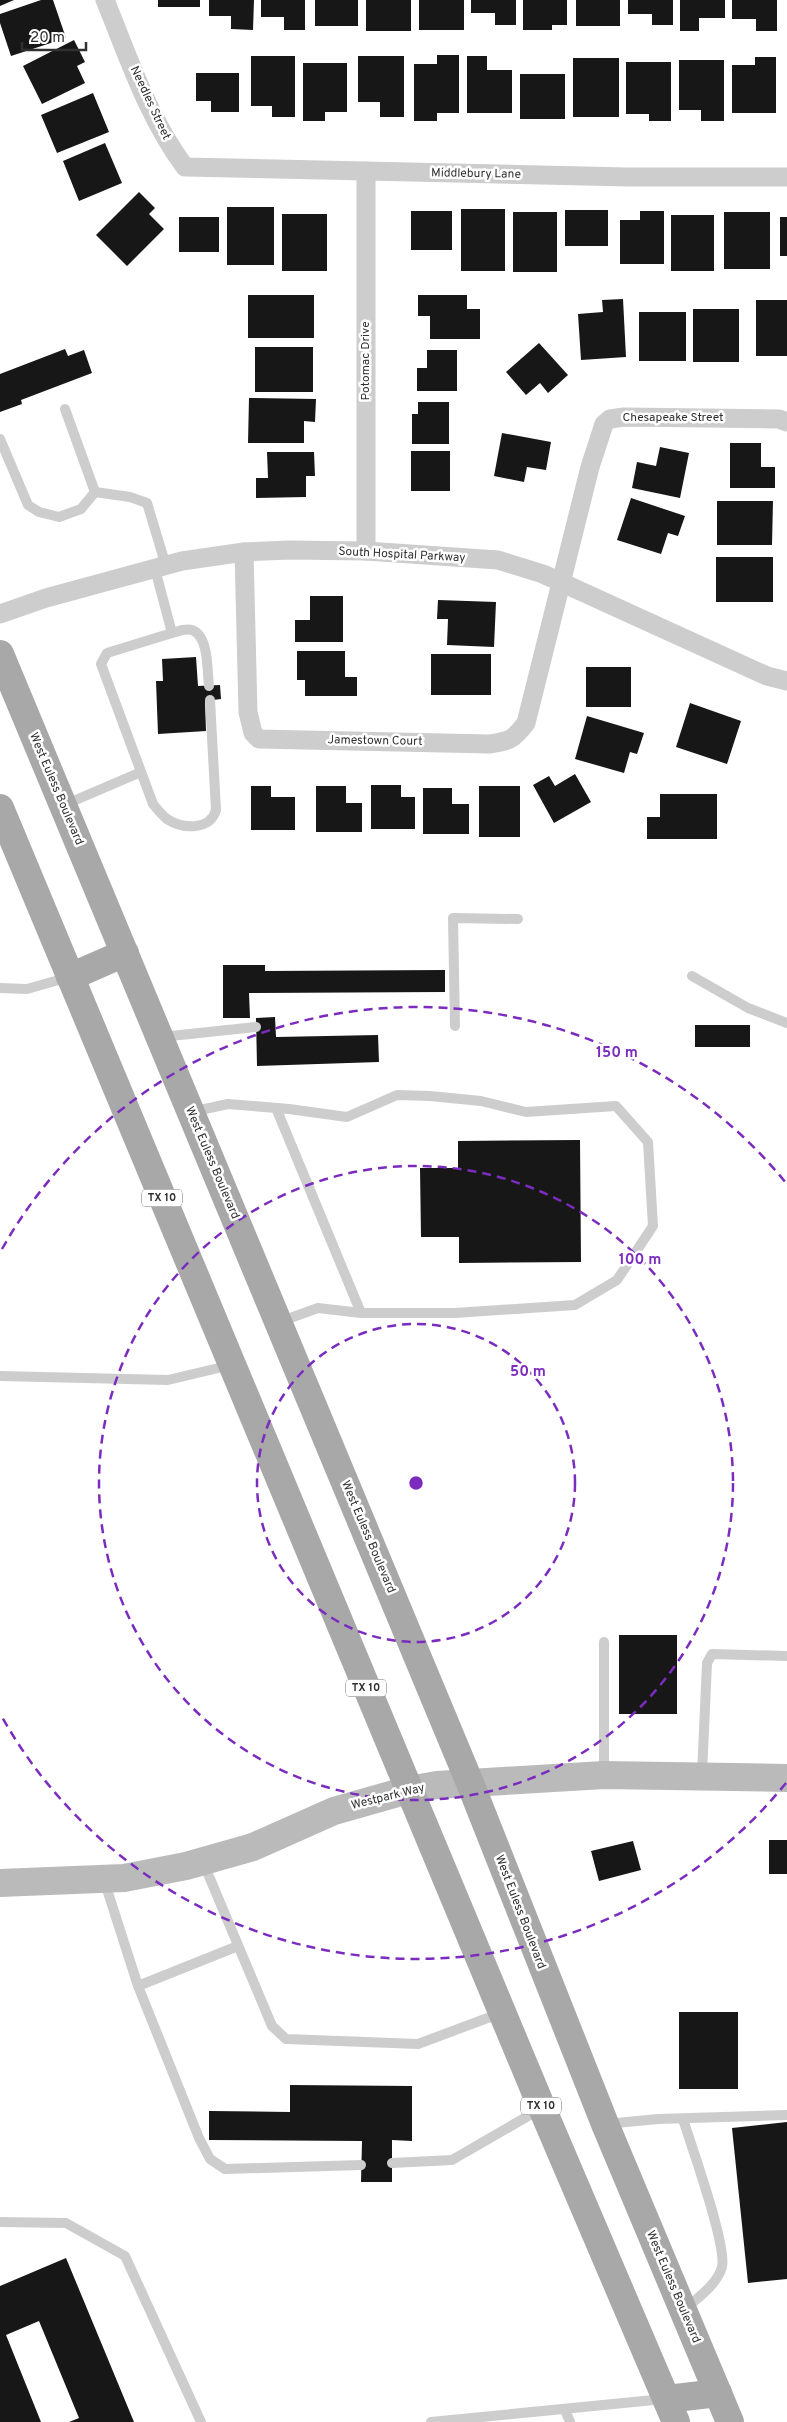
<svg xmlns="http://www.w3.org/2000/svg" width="787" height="2422" font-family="Overpass,sans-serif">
<rect width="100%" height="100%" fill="#fff"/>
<g fill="#171717">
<polygon points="0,0 14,0 0,6"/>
<polygon points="41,0 53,0 66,38 11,56 0,23 0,14"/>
<rect x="158" y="0" width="42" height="7"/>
<polygon points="209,0 254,0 253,30 231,29 231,16 209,16"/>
<polygon points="261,0 305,0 305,30 284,30 284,17 261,17"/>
<rect x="315" y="0" width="43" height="26"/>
<rect x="366" y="0" width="45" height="31"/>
<rect x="419" y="0" width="45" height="30"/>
<polygon points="471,0 516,0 516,25 495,25 495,13 471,13"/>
<polygon points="523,0 567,0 567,25 552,25 552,30 523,30"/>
<rect x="576" y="0" width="44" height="26"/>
<polygon points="628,0 673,0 673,25 652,25 652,14 628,14"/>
<polygon points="680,0 725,0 725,18 699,18 699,31 680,31"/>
<polygon points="732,0 777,0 777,31 756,31 756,19 732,19"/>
<polygon points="74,40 85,62 77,66 85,83 42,104 23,66"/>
<polygon points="437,55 459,55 459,113 437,113 437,121 414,121 414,64 437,64"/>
<polygon points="251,56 295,56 295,117 272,117 272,106 251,106"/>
<polygon points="358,56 404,56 404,117 380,117 380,102 358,102"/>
<polygon points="467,56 487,56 487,70 512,70 512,113 467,113"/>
<polygon points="755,57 776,57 776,113 732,113 732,65 755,65"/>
<rect x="573" y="58" width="46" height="59"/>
<polygon points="679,60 724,60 724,121 701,121 701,110 679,110"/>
<polygon points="626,62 671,62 671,121 649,121 649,114 626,114"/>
<polygon points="303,63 347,63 347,112 325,112 325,121 303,121"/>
<polygon points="196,73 239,73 239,112 211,112 211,101 196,101"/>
<rect x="520" y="74" width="45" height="45"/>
<polygon points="93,93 109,132 57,153 41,115"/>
<polygon points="105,143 122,183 79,201 63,161"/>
<polygon points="139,192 155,208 149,214 164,229 127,266 96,235"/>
<rect x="227" y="207" width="47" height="58"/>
<rect x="461" y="209" width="44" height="62"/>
<rect x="565" y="210" width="43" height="36"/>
<rect x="411" y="211" width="41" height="39"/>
<polygon points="640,211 664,211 664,264 620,264 620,220 640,220"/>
<rect x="513" y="212" width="44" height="60"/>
<rect x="724" y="212" width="46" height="57"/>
<rect x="282" y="214" width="45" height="57"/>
<rect x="671" y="215" width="43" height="56"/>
<rect x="179" y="217" width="40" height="35"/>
<rect x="780" y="217" width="7" height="39"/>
<rect x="248" y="295" width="66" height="43"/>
<polygon points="418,295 467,295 467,309 480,309 480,339 430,339 430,316 418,316"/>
<polygon points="623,299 626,357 581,360 578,314 603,312 602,300"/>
<rect x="756" y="300" width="31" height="56"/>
<rect x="693" y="309" width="46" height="53"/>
<rect x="639" y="312" width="47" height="49"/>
<polygon points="539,343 568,375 548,393 540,383 526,395 506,372"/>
<rect x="255" y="347" width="58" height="45"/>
<polygon points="65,349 68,356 84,350 92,373 21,400 22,404 0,412 0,374"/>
<polygon points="427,350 457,350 457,391 417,391 417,368 427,368"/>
<polygon points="249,398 316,399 315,422 304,421 304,443 248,443"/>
<polygon points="418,402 449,402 449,444 412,444 412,414 418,414"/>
<polygon points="502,433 551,442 546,470 527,467 524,482 494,476"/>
<polygon points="730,443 761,443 761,467 775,467 775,488 730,488"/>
<polygon points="660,447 689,453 680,498 632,488 637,462 656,466"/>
<rect x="411" y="451" width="39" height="40"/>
<polygon points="267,452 314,452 315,476 306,476 306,497 256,498 256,478 268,478"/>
<polygon points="631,498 685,516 678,536 668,533 661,554 617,540"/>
<polygon points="717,501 773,501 772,545 717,545"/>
<rect x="716" y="557" width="57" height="45"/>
<polygon points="310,596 343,596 343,642 295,642 295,620 310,620"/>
<polygon points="438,600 496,602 494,647 447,645 448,619 437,619"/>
<polygon points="297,651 345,651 345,677 357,677 357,696 305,696 305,680 297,680"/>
<rect x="431" y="654" width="60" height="41"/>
<polygon points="196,657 198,686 220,685 221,699 205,701 206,731 158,734 156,681 163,681 162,659"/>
<rect x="586" y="667" width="45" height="40"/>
<polygon points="690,703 741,721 727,764 676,747"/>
<polygon points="587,716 644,733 637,754 630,752 624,773 575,759"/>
<polygon points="575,774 591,802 554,823 533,785 549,776 555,786"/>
<polygon points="371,785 401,785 401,797 415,797 415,829 371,829"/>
<polygon points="251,786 271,786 271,797 295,797 295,830 251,830"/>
<polygon points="316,786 346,786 346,803 362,803 362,832 316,832"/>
<rect x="479" y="786" width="41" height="51"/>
<polygon points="423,788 452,788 452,804 469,804 469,834 423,834"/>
<polygon points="660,794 717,794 717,839 647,839 647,817 660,817"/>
<polygon points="223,965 265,965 265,971 445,970 445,992 249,993 250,1018 223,1018"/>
<polygon points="275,1017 276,1037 378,1035 379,1062 257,1066 256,1018"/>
<rect x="695" y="1025" width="55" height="22"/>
<polygon points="580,1140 581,1262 459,1263 459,1237 421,1237 420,1168 458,1168 458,1141"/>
<rect x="619" y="1635" width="58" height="79"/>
<rect x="769" y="1840" width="18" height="34"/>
<polygon points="633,1841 641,1870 599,1881 591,1851"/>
<rect x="679" y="2012" width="59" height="77"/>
<polygon points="290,2085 412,2086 412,2141 392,2140 392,2182 361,2182 362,2141 209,2140 209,2111 290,2112"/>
<polygon points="787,2122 787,2279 748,2283 732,2128"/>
<polygon points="66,2258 134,2422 69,2422 79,2418 39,2321 6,2335 41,2422 0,2422 0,2286"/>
</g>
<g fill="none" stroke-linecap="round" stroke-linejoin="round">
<g stroke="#cdcdcd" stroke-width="10">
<polyline points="65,409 95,492 130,497 147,503 166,566"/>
<polyline points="0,439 28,505 39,512 59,517 81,509 95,492"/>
<path d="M155 569 172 633C178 631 186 628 192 630 209 636 207 670 209 686"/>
<path d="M172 633 107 653 101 664 153 804C157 809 162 815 167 819 182 829 210 831 216 810L210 700"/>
<polyline points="64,805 141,772"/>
<polyline points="692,976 748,1008 787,1023"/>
<polyline points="0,988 27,989 69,977"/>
<polyline points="455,1026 453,918 518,919"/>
<polyline points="161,1037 256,1027"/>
<polyline points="276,1108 361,1313"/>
<polyline points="191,1112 228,1104 289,1109 347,1117 397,1095 430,1096 481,1101 526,1112 616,1106 648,1142 653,1226 617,1280 575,1305 455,1313 361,1313 318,1308 279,1322"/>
<polyline points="0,1376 168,1380 231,1365"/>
<polyline points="604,1642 604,1774"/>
<polyline points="702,1775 707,1663 712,1654 787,1656"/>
<polyline points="203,1862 272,2026 286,2039 418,2044 501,2013"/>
<polyline points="104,1880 138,1986 199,2138 210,2159 225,2169 361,2165"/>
<polyline points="138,1986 238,1946"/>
<path d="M683 2119C691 2145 727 2245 722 2267 717 2285 697 2298 684 2310"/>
<polyline points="606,2124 658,2119 787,2115"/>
<polyline points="392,2163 452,2160 542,2108"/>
<polyline points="0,2222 66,2223 125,2256 201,2422"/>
<polyline points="565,2410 570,2422"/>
<polyline points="431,2422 664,2399"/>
</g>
<g stroke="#cdcdcd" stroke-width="19">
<path d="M105 0C128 56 148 118 185 167L628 177H787"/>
<polyline points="366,551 366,171"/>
<path d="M244 552 248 712 253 733 259 739 489 744C510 741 513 740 526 723L590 467 604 424 610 419 624 417 779 419 787 422"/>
<polyline points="0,614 46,598 182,561 244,552 289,550 366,551 498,560 543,574 767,676 787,681"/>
</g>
<polyline stroke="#bababa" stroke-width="28" points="0,1883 124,1878 186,1866 253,1847 334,1811 408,1790 437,1785 604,1775 787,1778"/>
<g stroke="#a8a8a8" stroke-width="28">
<polyline points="0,654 470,1783 605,2124 730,2422"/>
<polyline points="0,808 542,2108 676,2422"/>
<polyline points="70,977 125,953"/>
<polyline points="667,2399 718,2393"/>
</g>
</g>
<g fill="none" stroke="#7b2cbf" stroke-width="2.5" stroke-dasharray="9 6">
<circle cx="416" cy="1483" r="159"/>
<circle cx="416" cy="1483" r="317"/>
<path d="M786 1783A476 476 0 0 1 2 1717M2 1249A476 476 0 0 1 786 1183"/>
</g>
<g text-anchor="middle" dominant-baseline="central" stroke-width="5" stroke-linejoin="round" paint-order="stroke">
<g fill="#fff" stroke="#6e6e6e" stroke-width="1">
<rect x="142" y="1189.5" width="40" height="17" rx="4"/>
<rect x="346" y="1679.5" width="40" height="17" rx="4"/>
<rect x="521" y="2097.5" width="40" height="17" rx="4"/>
</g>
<g font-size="11" font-weight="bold" fill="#303030">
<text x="162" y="1198">TX 10</text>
<text x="366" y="1688">TX 10</text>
<text x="541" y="2106">TX 10</text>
</g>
<g font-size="12" fill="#303030" stroke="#fff">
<text transform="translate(150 103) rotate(65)">Needles Street</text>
<text transform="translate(476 174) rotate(1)">Middlebury Lane</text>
<text transform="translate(366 361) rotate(-90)">Potomac Drive</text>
<text x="673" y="418">Chesapeake Street</text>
<text transform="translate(402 555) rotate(3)">South Hospital Parkway</text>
<text transform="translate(375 741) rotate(1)">Jamestown Court</text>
<text transform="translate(56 789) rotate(67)">West Euless Boulevard</text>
<text transform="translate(212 1163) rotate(67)">West Euless Boulevard</text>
<text transform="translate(368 1537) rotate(67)">West Euless Boulevard</text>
<text transform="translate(388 1797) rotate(-14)">Westpark Way</text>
<text transform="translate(520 1912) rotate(69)">West Euless Boulevard</text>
<text transform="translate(673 2287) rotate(67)">West Euless Boulevard</text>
</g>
</g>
<circle cx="416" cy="1483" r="8" fill="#7b2cbf" stroke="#fff" stroke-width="2.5"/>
<g font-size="15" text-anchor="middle" font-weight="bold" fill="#7b2cbf" stroke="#fff" stroke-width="5" stroke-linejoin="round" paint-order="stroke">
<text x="617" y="1057">150 m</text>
<text x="640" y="1264">100 m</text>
<text x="528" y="1376">50 m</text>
</g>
<path d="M22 42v8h64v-8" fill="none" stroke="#303030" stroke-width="2.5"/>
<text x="30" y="42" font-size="15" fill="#303030" stroke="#ffffff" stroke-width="4" paint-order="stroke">20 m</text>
</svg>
